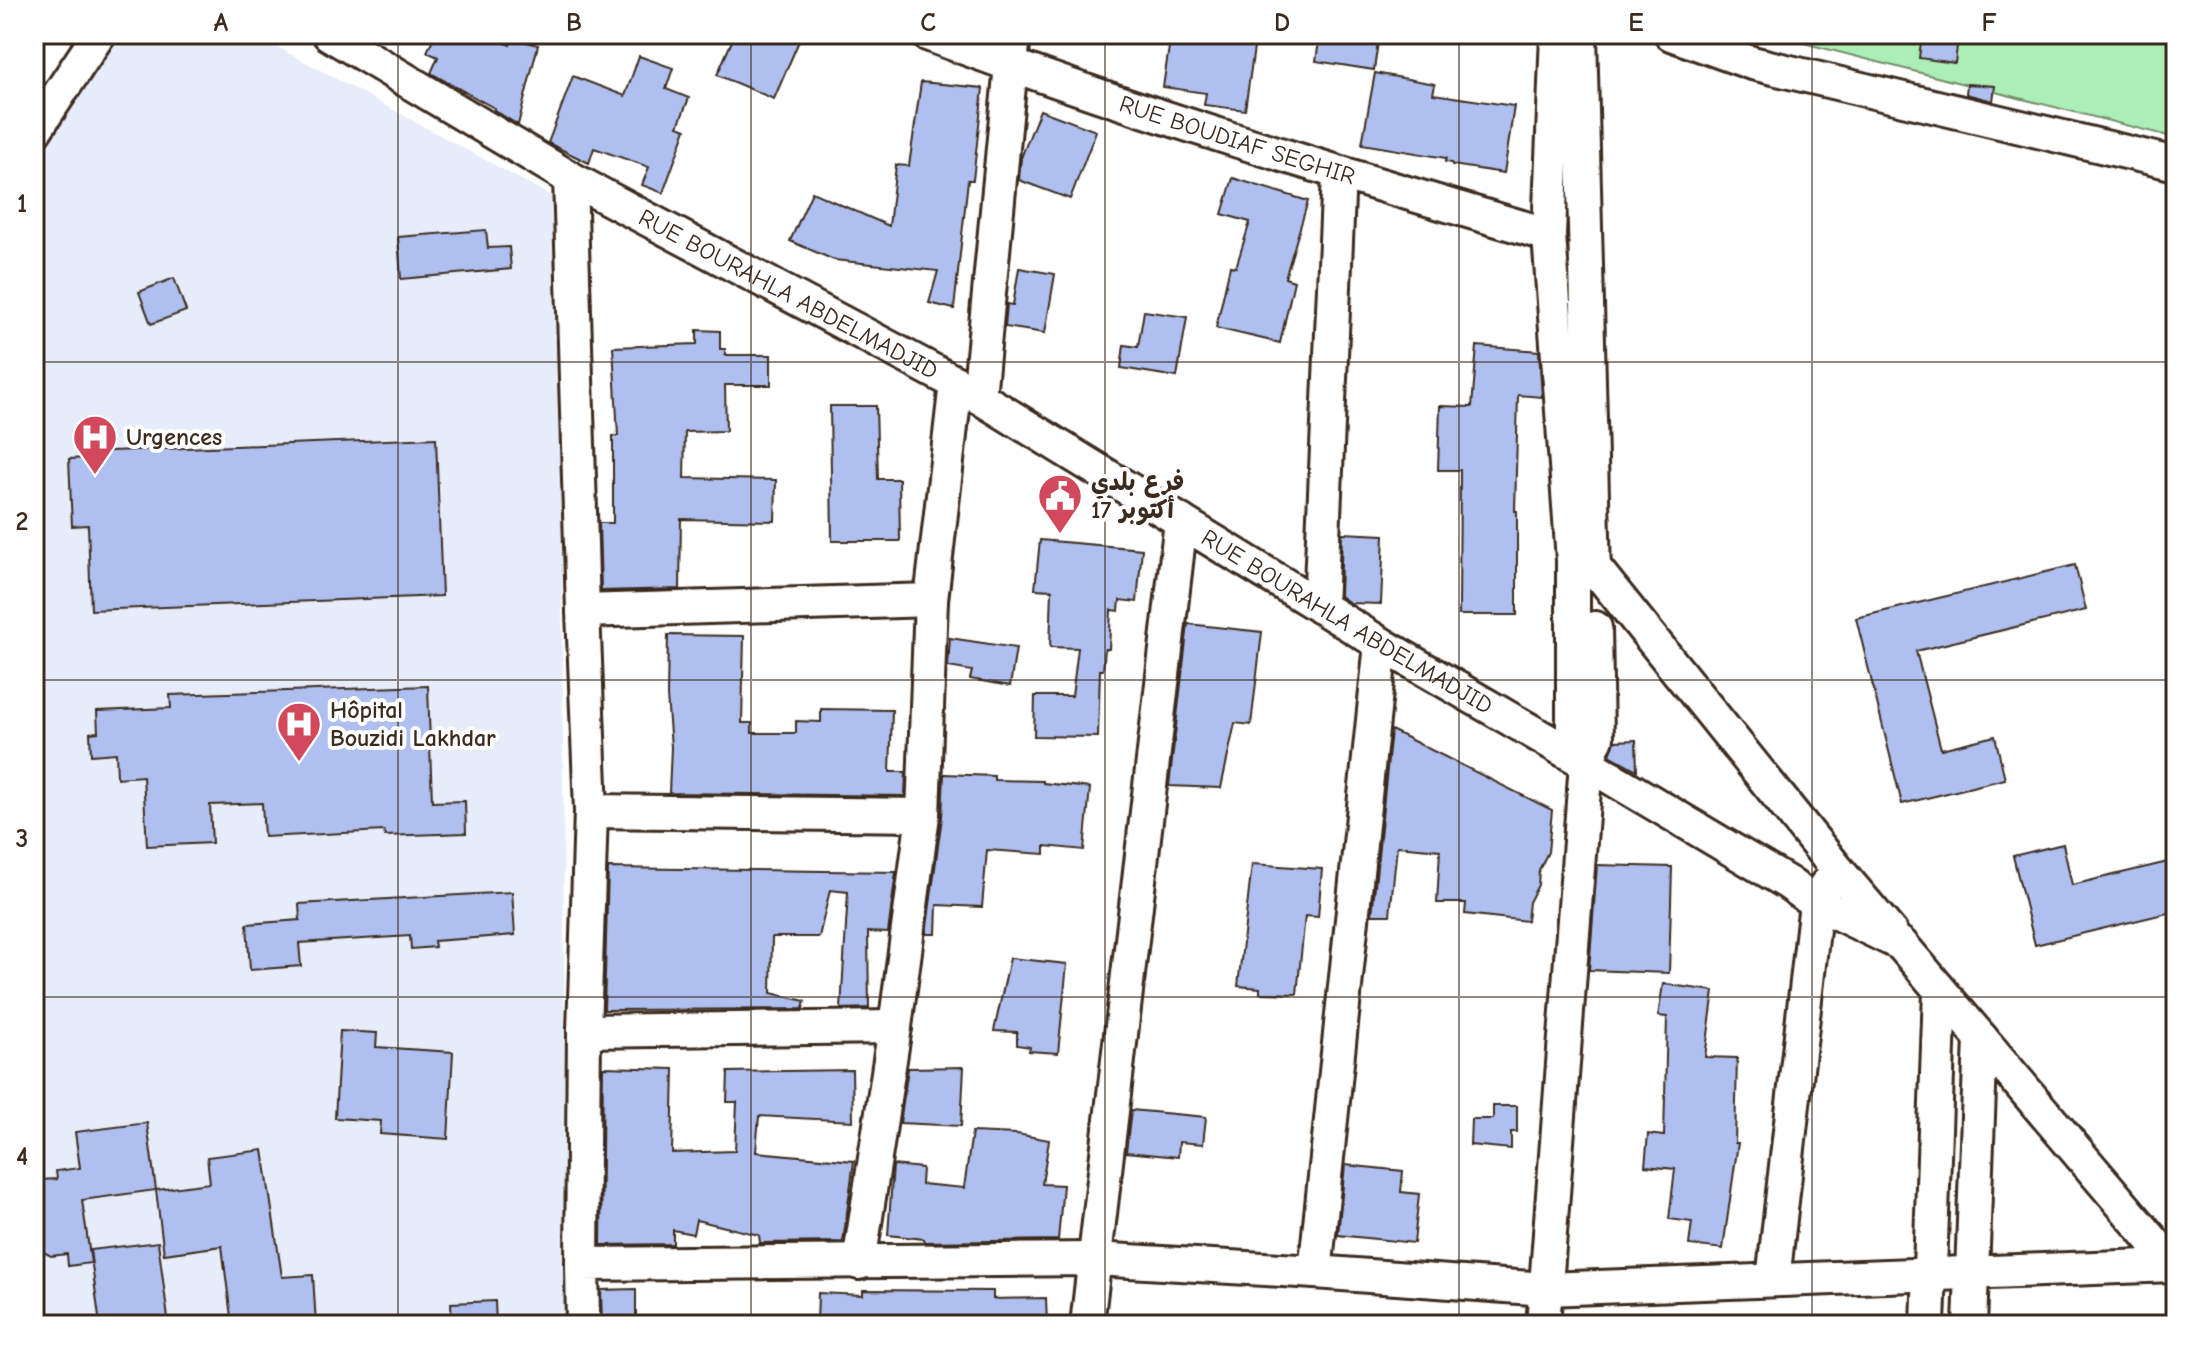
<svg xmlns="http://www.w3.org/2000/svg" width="2210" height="1359" font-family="'Comic Neue','Playpen Sans Arabic',sans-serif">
<rect width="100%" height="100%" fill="#fff"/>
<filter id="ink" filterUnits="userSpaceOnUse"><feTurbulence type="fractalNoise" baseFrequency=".0125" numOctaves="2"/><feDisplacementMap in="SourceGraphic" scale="16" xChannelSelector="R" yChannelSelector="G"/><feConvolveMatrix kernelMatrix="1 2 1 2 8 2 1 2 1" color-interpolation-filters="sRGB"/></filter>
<g filter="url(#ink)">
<polygon fill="#e7ecfa" points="119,34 254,34 560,201 566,1325 34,1325 34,166"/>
<polygon fill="#aceeb7" stroke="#748c6a" stroke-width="2" points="1768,34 2176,34 2176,138"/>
<g fill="#afc0f0" stroke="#3b2a1e" stroke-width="2">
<polygon points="435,34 486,34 510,45 512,38 538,45 518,125 494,110 494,108 431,73 438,57 427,52"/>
<polygon points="735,34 802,34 774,99 717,75"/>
<polygon points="1171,34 1256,34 1245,110 1204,105 1206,93 1163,87"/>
<polygon points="1320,34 1379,34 1374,70 1316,61"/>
<polygon points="1922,34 1958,38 1955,63 1919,58"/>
<polygon points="639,56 673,68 666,89 689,98 678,126 686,129 663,193 642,185 649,167 594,148 589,163 548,143 573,76 625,96"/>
<polygon points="1375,73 1435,84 1433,94 1514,106 1504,173 1452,165 1452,163 1445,162 1446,158 1362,144"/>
<polygon points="921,82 983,88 973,180 968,180 954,309 929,303 938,271 834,260 790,241 812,192 889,226 896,165 909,166"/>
<polygon points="1967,84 1995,86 1993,101 1966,94"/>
<polygon points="1040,110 1096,131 1070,199 1019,180 1021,158"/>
<polygon points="1233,178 1308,201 1285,278 1294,281 1280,343 1216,328 1230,266 1236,267 1250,222 1222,214"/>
<polygon points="486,230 488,248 509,247 511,269 401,279 398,237"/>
<polygon points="1019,268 1055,274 1045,333 1005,327 1007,304 1013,305"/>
<polygon points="174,278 186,311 151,324 139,292"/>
<polygon points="1144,311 1187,317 1177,377 1121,368 1124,345 1138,347"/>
<polygon points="697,330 720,331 720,349 725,349 725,355 771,355 771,385 725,385 726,431 685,432 684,478 776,480 775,521 681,519 680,589 601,591 599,523 613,523 613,436 618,436 613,347 697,344"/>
<polygon points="1477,346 1539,351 1542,397 1518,395 1515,511 1517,511 1517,615 1459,615 1460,470 1438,470 1440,406 1472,407"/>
<polygon points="830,406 876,406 878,479 899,479 900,541 832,541"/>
<polygon points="436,438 442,596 91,610 88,525 72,526 69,459 87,458 87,452"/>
<polygon points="1342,533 1384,535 1381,604 1350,603 1340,596"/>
<polygon points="1040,540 1142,549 1137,602 1120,600 1119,611 1111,610 1109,649 1105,649 1103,670 1100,670 1098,737 1034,736 1035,696 1072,696 1078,648 1050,647 1052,590 1035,589"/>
<polygon points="2075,565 2086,610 1916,651 1941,749 1995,736 2005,779 1902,804 1856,618"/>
<polygon points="1188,624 1262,632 1251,725 1235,723 1221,788 1169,786"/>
<polygon points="668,635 744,636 742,723 752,723 752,733 796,733 796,721 821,722 821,709 892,710 890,772 906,772 905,796 669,793 671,747 667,696"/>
<polygon points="950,638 1016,648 1010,686 970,679 972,671 948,667"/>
<polygon points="428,686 432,802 465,801 466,833 385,836 384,831 264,837 262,803 210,805 212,843 147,846 143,776 117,778 116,753 91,755 90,733 98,732 97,711 171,708 170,695"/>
<polygon points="1391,730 1552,810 1548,852 1539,870 1538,885 1529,902 1527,921 1465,914 1466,903 1437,903 1440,850 1397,846 1390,915 1372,915"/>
<polygon points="1636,740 1637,770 1610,755 1615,741"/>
<polygon points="944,774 994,776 994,780 1043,781 1043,783 1090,788 1084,850 1045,846 1045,854 987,850 982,907 937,905 936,934 926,934 942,817"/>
<polygon points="2063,844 2072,885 2176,860 2176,911 2035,945 2013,856"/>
<polygon points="1252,864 1322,869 1318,917 1305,916 1297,994 1260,993 1260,988 1238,986"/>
<polygon points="1597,865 1672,867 1669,973 1589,970"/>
<polygon points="608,868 896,872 888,933 868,932 869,1008 841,1009 848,892 830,890 819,937 772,937 771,993 805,1001 803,1009 604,1010"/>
<polygon points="512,892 515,935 434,941 435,947 411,949 410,936 299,943 301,966 250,970 247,924 300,920 299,904"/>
<polygon points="1010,958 1067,964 1058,1053 1029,1051 1030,1047 1017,1045 1017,1032 994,1031"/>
<polygon points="1663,984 1714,991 1705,1057 1737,1058 1735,1143 1738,1143 1723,1249 1689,1245 1692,1222 1669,1219 1675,1169 1645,1166 1648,1134 1664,1136 1667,1017 1658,1016"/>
<polygon points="340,1031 377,1033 376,1047 453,1052 448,1139 380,1134 381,1121 335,1118"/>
<polygon points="603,1067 674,1069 672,1153 735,1151 737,1102 727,1102 728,1072 852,1070 853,1121 759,1116 756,1152 854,1161 843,1242 760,1243 759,1235 696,1220 693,1234 673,1230 673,1244 601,1245"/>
<polygon points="964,1067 961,1126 900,1123 908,1068"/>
<polygon points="1493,1106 1517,1106 1517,1132 1511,1132 1511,1149 1470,1145 1471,1119 1493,1119"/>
<polygon points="1131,1110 1206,1117 1203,1144 1179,1142 1178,1157 1126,1152"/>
<polygon points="147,1123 156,1190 82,1200 91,1263 68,1266 67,1254 51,1256 34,1247 34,1187 41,1180 57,1179 56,1171 80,1168 75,1132"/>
<polygon points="972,1132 1017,1134 1049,1140 1042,1184 1063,1185 1058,1240 924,1242 924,1239 888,1235 893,1165 922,1168 921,1184 964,1188"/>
<polygon points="263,1150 282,1277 313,1275 316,1325 232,1325 222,1246 164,1254 156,1190 210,1183 207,1157"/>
<polygon points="1345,1165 1403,1171 1401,1192 1419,1194 1414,1243 1338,1235"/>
<polygon points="158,1242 168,1318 164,1318 165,1325 100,1325 90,1250"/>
<polygon points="636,1289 636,1325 602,1325 601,1290"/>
<polygon points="863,1290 993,1291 993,1299 1046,1298 1047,1325 817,1325 818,1293 863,1295"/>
<polygon points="495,1301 496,1325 452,1325 451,1303"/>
</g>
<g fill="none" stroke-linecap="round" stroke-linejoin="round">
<g stroke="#3b2a1e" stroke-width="38">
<g id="minor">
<path id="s1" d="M329 34 570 178 956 383 1381 644 1586 763 1543 1325"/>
<path id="s2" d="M927 34C1131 111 1341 174 1549 235"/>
<polyline points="1557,34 1549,235 1573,560 1573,732 1586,763 1788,883 1816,903 1901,944 2176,1268"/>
<polyline points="1580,34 1594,574"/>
<polyline points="1671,34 1752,63 2176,164"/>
<polyline points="34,132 99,34"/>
<polyline points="570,178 583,611"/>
<polyline points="979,397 1014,34"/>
<polyline points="1594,567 1836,868 1891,933"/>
<polyline points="1320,607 1339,173"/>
<polyline points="1586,763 1597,738 1595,628"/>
<polyline points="591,811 584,1031 895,1027"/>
<polyline points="923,815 591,811 583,611 931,600"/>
<polyline points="859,1263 895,1027 923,815 931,600 956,383"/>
<polyline points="582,1264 584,1031"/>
<polyline points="1315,1272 1546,1289 2173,1265"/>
<polyline points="1773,1280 1816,903 1826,885"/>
<polyline points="583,1325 582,1264 1095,1259 1315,1272 1381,644"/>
<polyline points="1087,1325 1181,521"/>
<polyline points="1928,1325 1940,991"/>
<polyline points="1970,1325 1981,1038"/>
</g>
</g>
<use href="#minor" stroke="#fff" stroke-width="32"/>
</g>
</g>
<path fill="none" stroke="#3b2a1e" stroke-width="2" stroke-opacity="0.55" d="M398 34V1325M751 34V1325M1105 34V1325M1459 34V1325M1812 34V1325M34 362H2176M34 680H2176M34 997H2176"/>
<defs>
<g id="hospital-pin" transform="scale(2.3)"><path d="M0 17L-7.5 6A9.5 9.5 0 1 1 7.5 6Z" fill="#d1495b" stroke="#fff"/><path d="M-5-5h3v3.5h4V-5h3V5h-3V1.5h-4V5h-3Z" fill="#fff"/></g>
<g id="civic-pin" transform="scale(2.3)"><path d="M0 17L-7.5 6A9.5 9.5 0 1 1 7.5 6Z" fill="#d1495b" stroke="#fff"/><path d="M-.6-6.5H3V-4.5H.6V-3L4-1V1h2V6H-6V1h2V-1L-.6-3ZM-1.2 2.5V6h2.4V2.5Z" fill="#fff"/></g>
</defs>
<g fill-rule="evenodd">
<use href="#hospital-pin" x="95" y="437"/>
<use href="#civic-pin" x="1060" y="496"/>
<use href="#hospital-pin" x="299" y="724"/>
</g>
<g text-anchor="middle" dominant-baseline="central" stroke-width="8" stroke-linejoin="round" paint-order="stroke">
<g font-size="24" fill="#3b2a1e" stroke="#fff">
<text stroke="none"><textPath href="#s2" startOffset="328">RUE BOUDIAF SEGHIR</textPath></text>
<text stroke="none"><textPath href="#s1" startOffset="528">RUE BOURAHLA ABDELMADJID</textPath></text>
<text stroke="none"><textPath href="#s1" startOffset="1176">RUE BOURAHLA ABDELMADJID</textPath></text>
</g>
<g font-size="24" font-weight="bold" fill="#3b2a1e" stroke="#fff" text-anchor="start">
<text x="126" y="437">Urgences</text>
<text x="1091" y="482">فرع بلدي<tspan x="1091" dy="28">17 أكتوبر</tspan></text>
<text x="330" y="710">Hôpital<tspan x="330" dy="28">Bouzidi Lakhdar</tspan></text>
</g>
</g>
<rect width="2210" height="1359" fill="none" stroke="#fff" stroke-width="88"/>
<rect x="44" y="44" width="2122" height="1271" fill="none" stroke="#3b2a1e" stroke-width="3"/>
<g font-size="26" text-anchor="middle" font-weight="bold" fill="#3b2a1e">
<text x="221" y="31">A</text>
<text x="574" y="31">B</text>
<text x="928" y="31">C</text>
<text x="1282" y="31">D</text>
<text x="1636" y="31">E</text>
<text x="1989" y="31">F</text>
<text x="22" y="212">1</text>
<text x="22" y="530">2</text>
<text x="22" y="847">3</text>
<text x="22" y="1165">4</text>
</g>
</svg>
